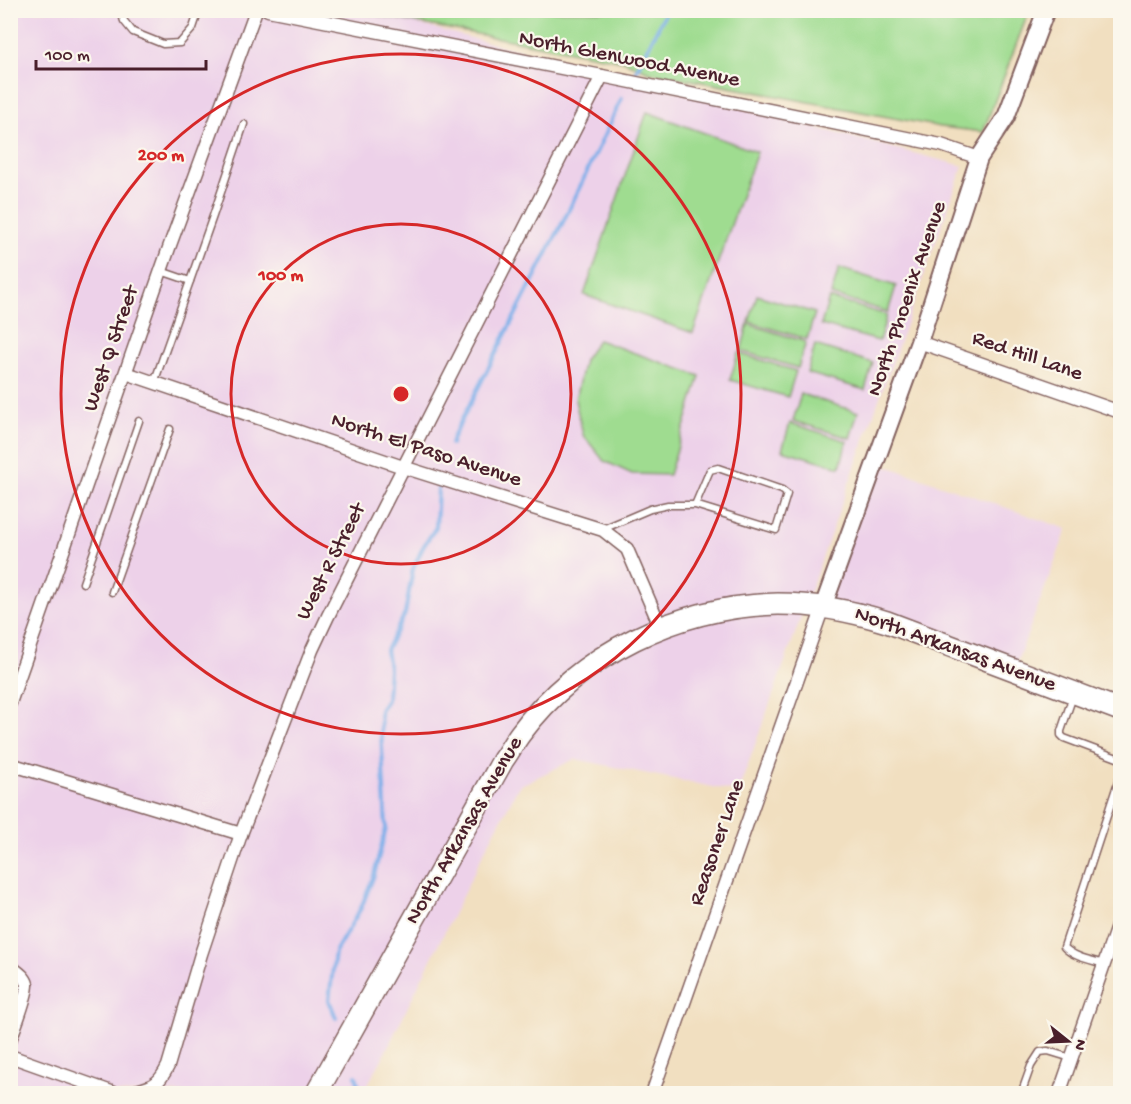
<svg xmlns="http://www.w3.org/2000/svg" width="1131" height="1104" font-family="'Gochi Hand',sans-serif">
<rect width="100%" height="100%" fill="#fbf7ec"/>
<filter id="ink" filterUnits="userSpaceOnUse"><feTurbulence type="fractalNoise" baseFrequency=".0167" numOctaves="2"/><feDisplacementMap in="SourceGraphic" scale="12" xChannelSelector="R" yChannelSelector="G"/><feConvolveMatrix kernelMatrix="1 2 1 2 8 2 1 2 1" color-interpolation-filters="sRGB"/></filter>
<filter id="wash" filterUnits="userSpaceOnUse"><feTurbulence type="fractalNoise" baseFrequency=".008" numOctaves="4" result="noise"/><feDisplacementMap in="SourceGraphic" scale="24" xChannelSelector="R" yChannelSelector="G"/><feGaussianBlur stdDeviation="1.35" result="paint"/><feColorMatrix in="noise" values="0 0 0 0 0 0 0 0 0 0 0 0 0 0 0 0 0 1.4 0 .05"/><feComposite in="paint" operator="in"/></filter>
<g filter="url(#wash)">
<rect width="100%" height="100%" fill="#f1dfc0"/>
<g fill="#edd1e9">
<polygon points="10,11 368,11 963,166 738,792 575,759 519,786 485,850 382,1059 363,1093 11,1093"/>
<polygon points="875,462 1067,529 1014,670 823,607"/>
</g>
<g fill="#9fdc90" stroke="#747e5e" stroke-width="1.5">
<polygon points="352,11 1029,11 983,132 941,127 649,72 624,61"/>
<polygon points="647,112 757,152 693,333 584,295"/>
<polygon points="839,268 896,286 888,312 831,295"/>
<polygon points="757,295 815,313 807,339 749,322"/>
<polygon points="829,298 887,315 879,341 821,325"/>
<polygon points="748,324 806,342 798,368 741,351"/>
<polygon points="598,340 700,376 669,475 632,474 604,461 583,435 575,400 584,360"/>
<polygon points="815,345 873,363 865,390 807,373"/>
<polygon points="738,353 796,371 788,397 730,380"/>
<polygon points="801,394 858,412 850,438 793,421"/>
<polygon points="790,423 847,441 840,467 782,450"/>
</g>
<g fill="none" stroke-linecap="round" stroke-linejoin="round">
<g stroke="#7dafe9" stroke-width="4">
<polyline points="635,73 667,10"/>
<polyline points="451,444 453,437 565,218 622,98"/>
<polyline points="336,1018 329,1000 335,952 361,908 374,875 386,828 380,710 387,700 389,668 386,650 405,614 413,569 423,547 436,527 438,488"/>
<polyline points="356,1076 361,1094"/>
</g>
</g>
</g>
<g filter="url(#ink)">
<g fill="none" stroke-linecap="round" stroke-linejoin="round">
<g stroke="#84625f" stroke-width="9">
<g id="lane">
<polyline points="120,10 124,21 133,32 163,44 180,43 193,28 199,10"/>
<polyline points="161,271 190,281"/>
<polyline points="154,383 213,216 244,124"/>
<polyline points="603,529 650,509 668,505 695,505 776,530 787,494 782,490 718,468 710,470 695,505"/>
<polyline points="83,583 139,421"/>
<polyline points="112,592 170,429"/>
<polyline points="1073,696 1061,731 1061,735 1064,738 1120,759"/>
<path d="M1104 964C1091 960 1073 957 1064 947L1120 776"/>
<polyline points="10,1089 25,1094"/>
<polyline points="1021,1094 1031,1066 1040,1052 1048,1051 1071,1058"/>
</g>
</g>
<g stroke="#84625f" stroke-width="15">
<g id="street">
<polyline points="268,10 602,76 941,145 979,158"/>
<polyline points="919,342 1120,412"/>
<polyline points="126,373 403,467 603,530 627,549 661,628"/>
<polyline points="10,703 170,245 256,10"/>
<polyline points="10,764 241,834"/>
<path d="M10 966C16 971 25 976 27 984 28 994 14 1029 10 1040"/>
<polyline points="10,1056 117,1094"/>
<path d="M127 1094C149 1086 156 1090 168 1066L201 954 241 834 312 650 328 616 602 76"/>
<polyline points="652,1094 823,607"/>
<polyline points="1059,1094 1120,918"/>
</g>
</g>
<g stroke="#84625f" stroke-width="20">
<polyline id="secondary" points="823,607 919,342 979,158 1006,117 1046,10"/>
</g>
<g stroke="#84625f" stroke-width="24">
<path id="highway" d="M316 1094 503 760C509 752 514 742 520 734 580 653 679 606 778 604 815 604 852 611 887 622L1120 710"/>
</g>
<use href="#lane" stroke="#fff" stroke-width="6"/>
<use href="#street" stroke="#fff" stroke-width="12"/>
<use href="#secondary" stroke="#fff" stroke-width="16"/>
<use href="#highway" stroke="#fff" stroke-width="21"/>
</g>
</g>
<g fill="none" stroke="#d62828" stroke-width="3">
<circle cx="401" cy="394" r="170"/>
<circle cx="401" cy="394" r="340"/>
</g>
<g text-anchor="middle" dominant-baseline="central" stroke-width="4.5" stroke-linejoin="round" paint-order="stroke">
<g font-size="22" fill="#4a1f2b" stroke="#fbf7ec">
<text transform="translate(629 60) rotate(11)">North Glenwood Avenue</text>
<text transform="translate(908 299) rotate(-71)">North Phoenix Avenue</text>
<text transform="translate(112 349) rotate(-71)">West Q Street</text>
<text transform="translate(1027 357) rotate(19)">Red Hill Lane</text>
<text transform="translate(426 451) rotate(18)">North El Paso Avenue</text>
<text transform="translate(332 562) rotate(-63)">West R Street</text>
<text transform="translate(955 650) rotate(20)">North Arkansas Avenue</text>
<text transform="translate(465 831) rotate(-60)">North Arkansas Avenue</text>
<text transform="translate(718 843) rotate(-71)">Reasoner Lane</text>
</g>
</g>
<circle cx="401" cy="394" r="9" fill="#d62828" stroke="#fbf7ec" stroke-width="3"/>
<g font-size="18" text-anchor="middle" font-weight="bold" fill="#d62828" stroke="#fbf7ec" stroke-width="4.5" stroke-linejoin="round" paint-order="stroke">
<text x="161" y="160">200 m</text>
<text x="281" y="280">100 m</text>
</g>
<rect width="1131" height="1104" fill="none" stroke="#fbf7ec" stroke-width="36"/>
<g transform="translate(1068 1041) rotate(108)" stroke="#fbf7ec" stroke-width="4.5" paint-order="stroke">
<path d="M0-4.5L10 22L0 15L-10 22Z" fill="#4a1f2b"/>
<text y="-9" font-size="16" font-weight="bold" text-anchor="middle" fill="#4a1f2b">N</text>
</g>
<path d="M36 60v9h170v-9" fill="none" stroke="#4a1f2b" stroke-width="3"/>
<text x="45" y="60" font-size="18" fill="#4a1f2b" stroke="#fbf7ec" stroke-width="4.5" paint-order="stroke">100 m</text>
</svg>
